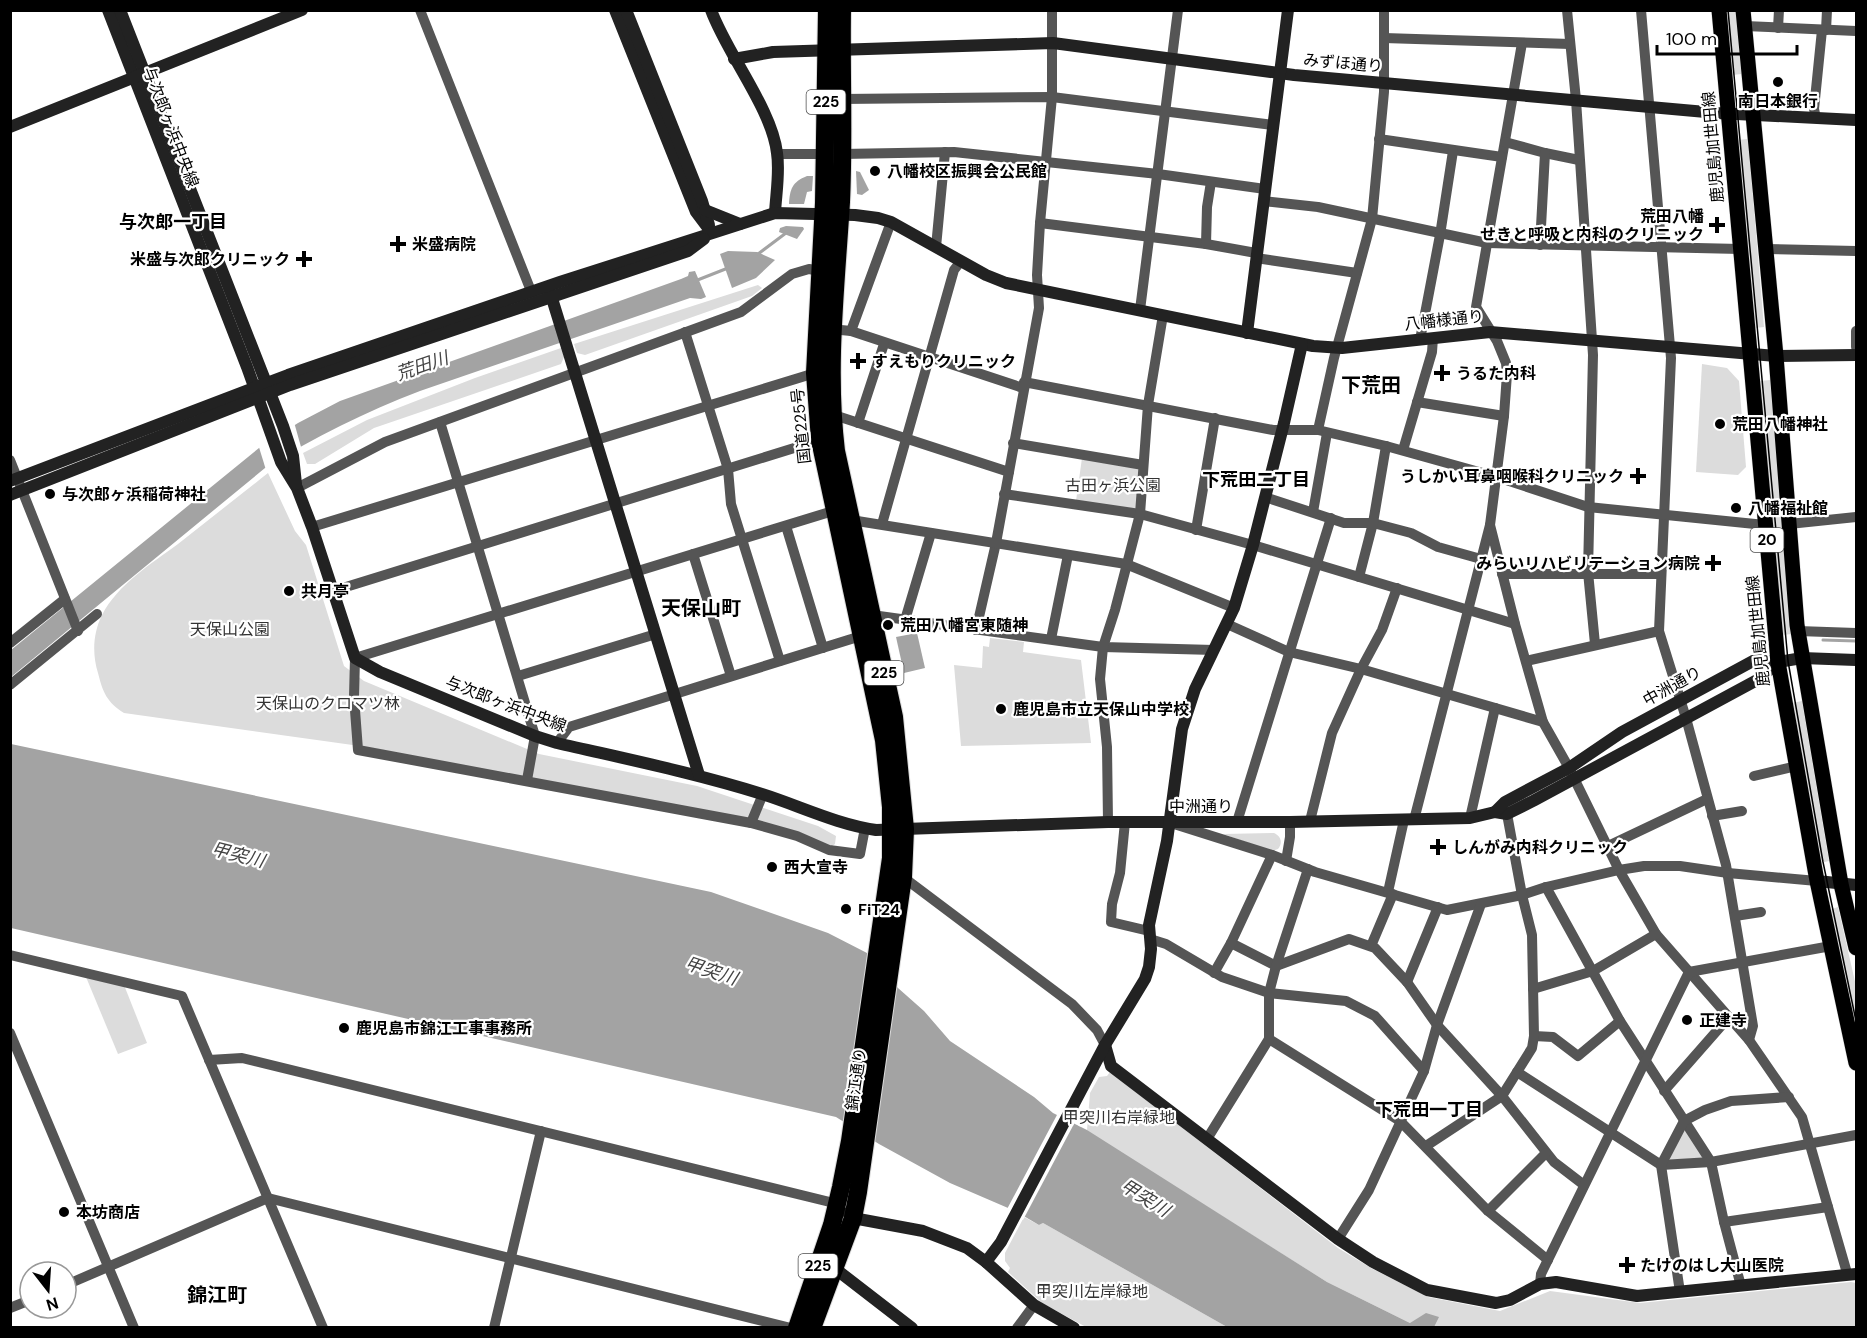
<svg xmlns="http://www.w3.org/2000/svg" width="1867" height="1338" font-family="'DM Sans','Noto Sans JP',sans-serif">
<rect width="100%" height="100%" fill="#fff"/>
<g fill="#dcdcdc">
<polygon points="1726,11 1736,11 1742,74 1732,75"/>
<polygon points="1748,139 1764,327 1755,328 1738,140"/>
<polygon points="758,285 762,288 752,296 585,355 577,353 574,344"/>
<polygon points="561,348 564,357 561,364 374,428 315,464 307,464 303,453 367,420 475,378"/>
<polygon points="1702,364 1727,368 1739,381 1746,467 1738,475 1696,472"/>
<polygon points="1770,380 1792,634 1782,635 1760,381"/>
<polygon points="1082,458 1136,467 1140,472 1137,509 1076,501"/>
<path d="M268 473 295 531 306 545 344 666 364 681 539 754 697 786 818 826 836 836 835 844 831 847 799 832 367 747 124 713C107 702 103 693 98 673 92 654 93 633 102 615 118 584 151 564 178 544 208 520 238 497 268 473Z"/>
<polygon points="990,638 1024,642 1023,652 1081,660 1091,743 961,746 954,665 982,668 983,646 989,647"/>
<polygon points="1802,701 1829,861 1820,863 1792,703"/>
<path d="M1274 833C1281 836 1283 843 1278 849L1272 851 1223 834Z"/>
<polygon points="1838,907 1856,986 1856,1032 1829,910"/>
<polygon points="86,977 124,985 147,1043 118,1054"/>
<polygon points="1110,1072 1338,1248 1371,1268 1428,1297 1500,1311 1550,1291 1640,1303 1851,1282 1856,1283 1856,1327 1434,1328 1434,1325 1410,1323 1327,1282 1088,1132 1087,1130 1090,1093 1099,1077 1107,1076"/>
<polygon points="1686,1130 1703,1155 1702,1158 1670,1160 1668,1156 1682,1131"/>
<polygon points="1024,1217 1039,1225 1043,1223 1227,1327 1086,1327 1042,1303 1008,1272 1010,1268 1005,1261 1005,1253"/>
</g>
<g fill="#a3a3a3">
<polygon points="856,171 860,172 869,190 862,195 857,194"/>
<path d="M807 176H813L812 191 807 192 804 204H789C790 189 792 182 807 176Z"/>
<polygon points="786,226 803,227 804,229 797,239 779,232 780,228"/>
<polygon points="728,251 757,252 775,260 756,278 732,288 720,254"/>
<path d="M695 271 706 297 701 299 690 298 420 391C365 412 315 437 265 468L11 677V650L259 448 298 423 340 401 681 279 688 276 689 272Z"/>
<polygon points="917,633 925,668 904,673 896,637"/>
<polygon points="11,744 711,892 828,933 867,953 898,988 924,1011 950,1041 1034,1097 1053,1113 1087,1130 1327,1282 1410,1323 1426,1313 1439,1317 1434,1327 1227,1327 1043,1223 1039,1225 1015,1211 950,1183 879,1144 836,1117 11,928"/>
</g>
<g fill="#fff">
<polygon points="294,422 301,447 266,470 258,444"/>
<polygon points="1058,1113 1075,1122 1023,1220 1006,1211"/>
</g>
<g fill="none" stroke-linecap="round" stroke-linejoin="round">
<g stroke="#a3a3a3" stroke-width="3">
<polyline points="758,254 786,233"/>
<polyline points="695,281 728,268"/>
<polyline points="1823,640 1856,641"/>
</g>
<g stroke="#dbdbdb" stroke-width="16">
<g id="primary">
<polyline points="1719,10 1778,662 1817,881 1856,1063"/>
<polyline points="1743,10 1776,356 1797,625 1841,884 1856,948"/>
</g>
</g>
<g stroke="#dbdbdb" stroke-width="20">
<g id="highway">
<polyline points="797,1328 832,1225 841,1187 850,1141 891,858 891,807 884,740 820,440 815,373 824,203 827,10"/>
<path d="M812 1328 853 1218 858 1192 903 877 905 829 894 717 836 451C826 368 836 285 841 202 844 138 841 74 842 10"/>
</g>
</g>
<g stroke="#555" stroke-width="10">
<polyline points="420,10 531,291"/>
<polyline points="1567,10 1576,100 1593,355 1588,572 1595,644"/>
<polyline points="1641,10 1671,358 1659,631 1686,718 1726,865 1753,1026 1749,1040"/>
<polyline points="1745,26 1856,31"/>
<polyline points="1778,28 1779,10"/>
<polyline points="1826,30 1827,10"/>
<polyline points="1384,38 1570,44"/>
<polyline points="1522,43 1476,307 1497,341 1506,363 1507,374 1504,416 1490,525 1515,624 1543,722 1569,768 1619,870 1656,934 1749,1040 1802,1117 1847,1273"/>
<polyline points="841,99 1052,97 1273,125"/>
<polyline points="1816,118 1814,109 1822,30"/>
<polyline points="1379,139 1502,157"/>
<polyline points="1505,142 1545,153 1579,160"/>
<polyline points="778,154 825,154"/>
<polyline points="842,154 954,152 1158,174 1265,189"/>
<polyline points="1263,201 1318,207 1487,243 1740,249"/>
<polyline points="1040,223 1206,244 1256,253"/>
<polyline points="1206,244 1207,207 1211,182"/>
<polyline points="1540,245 1545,153"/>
<polyline points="936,247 945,152"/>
<polyline points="1766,249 1856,251"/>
<polyline points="1256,258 1357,273"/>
<polyline points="1140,310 1178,10"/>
<polyline points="831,329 851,331 1023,388"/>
<polyline points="851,331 891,222"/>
<polyline points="1856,331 1856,347"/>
<polyline points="685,332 728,469 731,504 780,661"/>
<polyline points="1420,340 1440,235 1453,151"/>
<polyline points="1024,382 1273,430 1318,430 1386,446 1497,477 1588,507 1765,525"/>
<polyline points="1417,402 1504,416"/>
<polyline points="831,414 1009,472"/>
<polyline points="440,422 535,736 527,780"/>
<polyline points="858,423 884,344"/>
<polyline points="1318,430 1334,358 1372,219 1384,92 1384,10"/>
<polyline points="1013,443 1143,465"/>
<polyline points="1403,450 1432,352 1433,338"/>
<polyline points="10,460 78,631"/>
<polyline points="297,488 385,442 741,312 792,274 809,269 820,271"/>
<polyline points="1004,494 1140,514 1253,545 1515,624"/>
<polyline points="1265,497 1344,523 1373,523 1411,533 1438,547 1481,559"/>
<polyline points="1313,512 1327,433"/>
<polyline points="882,524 954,270 961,261"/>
<polyline points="1789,524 1856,517"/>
<polyline points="786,526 823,648"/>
<polyline points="312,527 815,373"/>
<polyline points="1196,530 1215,418"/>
<polyline points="693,554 731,676"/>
<polyline points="1502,574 1661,574"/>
<polyline points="1359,577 1373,523 1386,446"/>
<polyline points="333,591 820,440"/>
<polyline points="872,615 1103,647 1214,650"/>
<polyline points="905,620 931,533"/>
<polyline points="1227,624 1289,652 1361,669 1543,722"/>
<polyline points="976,630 996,543 1039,308 1037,275 1040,223 1052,97 1052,10"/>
<polyline points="1798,631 1856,633"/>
<polyline points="1051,639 1068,555"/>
<polyline points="10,643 65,599"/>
<polyline points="1526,661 1659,631"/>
<polyline points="518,676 656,634"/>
<polyline points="10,685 97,614"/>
<polyline points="557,743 569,727 861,636"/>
<polyline points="1754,776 1797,766"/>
<polyline points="1712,816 1742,811"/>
<polyline points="1470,818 1495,708"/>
<polyline points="1414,820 1490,525"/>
<polyline points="1310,821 1332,733 1361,669 1382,630 1397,588"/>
<polyline points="1108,822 1107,747 1100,679 1103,647 1115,610 1140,514 1148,405 1163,315"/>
<polyline points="1125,822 1120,873 1112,904 1111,922 1149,931"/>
<polyline points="1237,822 1331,518"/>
<polyline points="751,823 763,794"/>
<polyline points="1174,824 1272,855 1315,872 1447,910 1522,895 1546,887 1619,870 1644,866 1680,866 1728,873 1817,881"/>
<polyline points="865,828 860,854 829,850 797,836 751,823 358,750 354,697 355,658 833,511 851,520 1126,564 1234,608"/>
<polyline points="1608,846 1707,799"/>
<polyline points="1286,861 1290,837 1290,822"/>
<polyline points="903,877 1072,1004 1097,1030 1105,1045"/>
<polyline points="1546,887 1620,1021 1711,1162 1724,1222 1741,1286"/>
<polyline points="1388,892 1404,820"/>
<polyline points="1735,916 1761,912"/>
<polyline points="1150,939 1166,944 1222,977 1269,993 1346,1001 1375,1016 1424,1071"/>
<polyline points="1231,943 1276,966 1349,939 1375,948 1407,982 1437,1025 1502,1096 1554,1162 1584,1185"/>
<polyline points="1371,946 1393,894"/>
<polyline points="10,955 182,996 323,1328"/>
<polyline points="1214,973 1231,943 1272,855"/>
<polyline points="1407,982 1438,907"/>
<polyline points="1533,989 1593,971 1656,934"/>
<polyline points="10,1033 134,1328"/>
<polyline points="1534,1036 1553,1037 1578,1056 1620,1021"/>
<polyline points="1269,1039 1400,1121 1488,1211 1548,1260"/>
<polyline points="209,1060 242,1058 838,1204"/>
<polyline points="1517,1072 1661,1165 1711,1162 1856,1135"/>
<polyline points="1664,1091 1729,1017"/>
<polyline points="1207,1139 1269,1039 1269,993 1276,966 1308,869"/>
<polyline points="1426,1146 1502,1096 1532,1048 1534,1036 1532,935 1522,895 1507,814"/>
<polyline points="1488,1211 1546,1153"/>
<polyline points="1724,1222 1828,1207"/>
<polyline points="1338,1239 1369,1190 1424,1071 1437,1025 1481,904"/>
<polyline points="1540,1284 1541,1274 1689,972 1831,946"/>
<polyline points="66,1285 268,1198 791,1328"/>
<polyline points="1680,1292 1661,1165 1684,1121 1705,1110 1731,1101 1789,1097"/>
<polyline points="10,1308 30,1300"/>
<polyline points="494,1328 541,1131"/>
<polyline points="1017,1328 1034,1305"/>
</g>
<g stroke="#222" stroke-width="12">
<path d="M108 10 247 367 281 462 297 488 312 527 355 658 380 672 535 736 557 743C626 759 695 773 762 794 800 806 836 824 876 830L1108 822H1290L1470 818 1495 812 1507 814 1533 801 1759 679 1778 662"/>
<polyline points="120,10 283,426 293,456 296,484"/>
<polyline points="615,10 696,212 711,232"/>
<polyline points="626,10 702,201 709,225"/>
<path d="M711 10C727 54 772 109 777 153 780 172 776 194 775 213"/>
<polyline points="734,59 773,52 1053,43 1294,75 1717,113 1856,120"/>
<polyline points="10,127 302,10"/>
<polyline points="705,210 740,224"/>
<polyline points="550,292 699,775"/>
<polyline points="1247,333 1288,10"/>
<polyline points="10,481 288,375 560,282 775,213 855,215 878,218 891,222 986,275 1006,283 1313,346 1342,348 1490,332 1776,356 1856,355"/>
<polyline points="10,495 290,385 688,251 704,239"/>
<polyline points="1495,812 1505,802 1569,768 1622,732 1753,661 1760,660 1778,662 1802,658 1856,660"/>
<polyline points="1817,881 1856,885"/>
<polyline points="1105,1045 1111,1066 1338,1239 1373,1262 1427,1290 1496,1303 1510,1300 1540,1284 1556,1282 1637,1296 1856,1274"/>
<polyline points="848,1213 853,1218 923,1231 967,1248 986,1262 1034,1305 1074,1328"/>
<polyline points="986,1262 1001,1242 1105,1045 1145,979 1149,967 1151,949 1149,925 1167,841 1182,729 1195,689 1234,608 1253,545 1284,423 1302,344"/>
<polyline points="833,1267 912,1328"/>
</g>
<use href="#primary" stroke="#000" stroke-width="15"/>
<use href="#highway" stroke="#000" stroke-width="18"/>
<polyline stroke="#000" stroke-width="1.5" points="1728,10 1788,661 1823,862 1856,1021"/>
</g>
<g fill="#000" stroke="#fff" stroke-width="2">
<circle cx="1778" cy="82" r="6"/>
<circle cx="875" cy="171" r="6"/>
<path d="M1714 216h6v6h6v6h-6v6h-6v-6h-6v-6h6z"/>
<path d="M395 235h6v6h6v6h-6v6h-6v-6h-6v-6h6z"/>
<path d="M301 250h6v6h6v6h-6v6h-6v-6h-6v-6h6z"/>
<path d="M855 352h6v6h6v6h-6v6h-6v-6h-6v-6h6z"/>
<path d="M1439 364h6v6h6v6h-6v6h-6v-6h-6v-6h6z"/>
<circle cx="1720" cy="424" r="6"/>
<path d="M1635 467h6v6h6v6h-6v6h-6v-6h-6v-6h6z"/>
<circle cx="50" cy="494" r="6"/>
<circle cx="1736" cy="508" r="6"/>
<path d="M1710 554h6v6h6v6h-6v6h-6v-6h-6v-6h6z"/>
<circle cx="289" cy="591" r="6"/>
<circle cx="888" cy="625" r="6"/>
<circle cx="1001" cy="709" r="6"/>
<path d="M1435 838h6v6h6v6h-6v6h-6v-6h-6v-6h6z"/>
<circle cx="772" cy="867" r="6"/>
<circle cx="846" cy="909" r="6"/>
<circle cx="1687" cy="1020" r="6"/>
<circle cx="344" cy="1028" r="6"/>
<circle cx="64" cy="1212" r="6"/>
<path d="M1624 1256h6v6h6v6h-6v6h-6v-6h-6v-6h6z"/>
</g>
<g text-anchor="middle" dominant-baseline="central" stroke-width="4.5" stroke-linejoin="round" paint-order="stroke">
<g fill="#fff" stroke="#4c4c4c" stroke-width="1.5">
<rect x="806.5" y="90" width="39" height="24" rx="4.5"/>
<rect x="1750.5" y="528" width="33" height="24" rx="4.5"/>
<rect x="864.5" y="661" width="39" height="24" rx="4.5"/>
<rect x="798.5" y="1254" width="39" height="24" rx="4.5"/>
</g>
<g font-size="15" font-weight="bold" fill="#000">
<text x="826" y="102">225</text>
<text x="1767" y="540">20</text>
<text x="884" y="673">225</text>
<text x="818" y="1266">225</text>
</g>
<g font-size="16" fill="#000" stroke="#fff">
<text transform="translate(1343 63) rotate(5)">みずほ通り</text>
<text transform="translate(171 127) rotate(69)">与次郎ヶ浜中央線</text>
<text transform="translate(1713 147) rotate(-95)">鹿児島加世田線</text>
<text transform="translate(1444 320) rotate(-6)">八幡様通り</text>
<text transform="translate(801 426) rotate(-96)">国道225号</text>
<text transform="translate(1758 631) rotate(-96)">鹿児島加世田線</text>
<text transform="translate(1672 686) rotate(-29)">中洲通り</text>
<text transform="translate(506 704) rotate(21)">与次郎ヶ浜中央線</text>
<text x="1201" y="806">中洲通り</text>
<text transform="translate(856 1079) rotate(-82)">錦江通り</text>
</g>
<g font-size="16" font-weight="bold" fill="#000" stroke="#fff" text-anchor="start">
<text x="1778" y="101" text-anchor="middle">南日本銀行</text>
<text x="887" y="171">八幡校区振興会公民館</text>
<text x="1704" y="216" text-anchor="end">荒田八幡<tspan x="1704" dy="18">せきと呼吸と内科のクリニック</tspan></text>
<text x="412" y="244">米盛病院</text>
<text x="290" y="259" text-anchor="end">米盛与次郎クリニック</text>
<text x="872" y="361">すえもりクリニック</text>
<text x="1456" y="373">うるた内科</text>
<text x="1732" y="424">荒田八幡神社</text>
<text x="1624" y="476" text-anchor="end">うしかい耳鼻咽喉科クリニック</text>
<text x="62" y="494">与次郎ヶ浜稲荷神社</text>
<text x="1748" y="508">八幡福祉館</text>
<text x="1700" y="563" text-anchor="end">みらいリハビリテーション病院</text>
<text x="301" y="591">共月亭</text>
<text x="900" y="625">荒田八幡宮東随神</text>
<text x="1013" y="709">鹿児島市立天保山中学校</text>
<text x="1452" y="847">しんがみ内科クリニック</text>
<text x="784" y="867">西大宣寺</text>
<text x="858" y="909">FiT24</text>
<text x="1699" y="1020">正建寺</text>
<text x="356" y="1028">鹿児島市錦江工事事務所</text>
<text x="76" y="1212">本坊商店</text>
<text x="1640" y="1265">たけのはし大山医院</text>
</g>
<g font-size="16" fill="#333" stroke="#fff">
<text x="1113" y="485">古田ヶ浜公園</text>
<text x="230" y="629">天保山公園</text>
<text x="328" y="703">天保山のクロマツ林</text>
<text x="1119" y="1117">甲突川右岸緑地</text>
<text x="1092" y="1291">甲突川左岸緑地</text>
</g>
<g font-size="18" font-weight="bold" fill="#000" stroke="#fff">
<text x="173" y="222">与次郎一丁目</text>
<text x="1256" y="480">下荒田二丁目</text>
<text x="1429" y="1110">下荒田一丁目</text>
</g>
<g font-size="18" font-style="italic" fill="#444" stroke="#fff">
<text transform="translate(422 366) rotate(-19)">荒田川</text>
<text transform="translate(238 855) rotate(14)">甲突川</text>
<text transform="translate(711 971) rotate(18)">甲突川</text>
<text transform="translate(1145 1198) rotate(32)">甲突川</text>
</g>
<g font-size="20" font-weight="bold" fill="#000" stroke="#fff">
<text x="1371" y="385">下荒田</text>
<text x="701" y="608">天保山町</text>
<text x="217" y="1295">錦江町</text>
</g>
</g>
<rect width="1867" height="1338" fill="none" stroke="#000000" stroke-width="24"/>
<g transform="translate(48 1290) rotate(163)"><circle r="28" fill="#ffffff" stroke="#999999" stroke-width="1.5"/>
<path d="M0-4.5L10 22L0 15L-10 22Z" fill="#000000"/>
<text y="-9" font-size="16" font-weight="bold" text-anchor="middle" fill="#000000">N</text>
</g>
<path d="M1657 45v9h140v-9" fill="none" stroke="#000000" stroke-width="3"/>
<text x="1666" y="45" font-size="18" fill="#000000" stroke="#ffffff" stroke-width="4.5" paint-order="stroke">100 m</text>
</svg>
